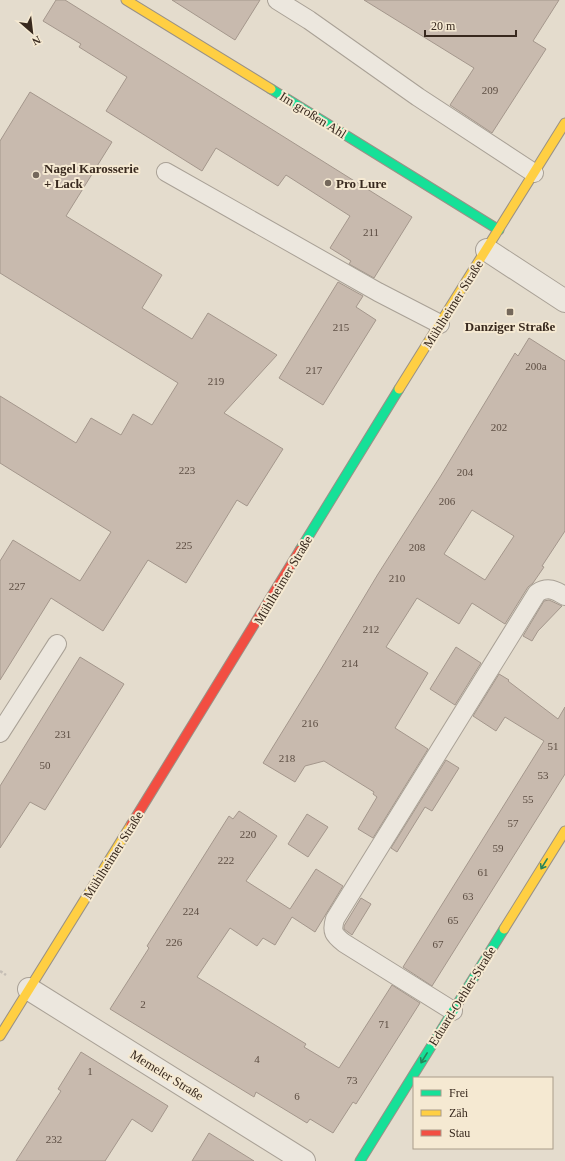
<svg xmlns="http://www.w3.org/2000/svg" width="565" height="1161" font-family="Georgia,serif">
<rect width="100%" height="100%" fill="#e4dccd"/>
<g fill="#c8baae" stroke="#a4978c" fill-rule="evenodd">
<polygon points="56,0 65,0 412,217 374,278 349,264 351,261 330,248 350,216 286,175 278,186 216,148 202,171 106,111 127,77 79,47 81,44 43,21"/>
<polygon points="172,0 260,0 235,40"/>
<polygon points="364,0 559,0 533,41 546,49 492,133 450,105 474,68"/>
<polygon points="30,92 112,142 66,216 162,275 142,308 192,339 208,313 277,355 224,413 283,449 247,506 237,500 186,583 148,560 103,631 51,598 0,680 0,561 13,540 80,581 111,532 0,463 0,396 76,443 91,418 121,435 133,414 152,425 178,383 0,273 0,141"/>
<polygon points="338,282 363,296 356,307 376,320 323,405 279,378"/>
<path d="M529 338 565 361V531L542 566 544 567 533 583 528 587 505 624 472 603 459 624 417 598 386 647 428 673 395 728 428 749 373 838 358 829 377 797 373 794 374 792 324 761 305 766 295 782 263 763 321 669 378 574 440 477 515 353 518 356ZM472 510 514 536 485 580 444 554Z"/>
<polygon points="549,600 562,606 538,631 532,641 523,636 544,601"/>
<polygon points="456,647 481,663 455,705 430,689"/>
<polygon points="80,657 124,684 45,810 30,802 0,848 0,786"/>
<polygon points="499,674 509,680 508,681 558,719 565,707 565,774 432,986 403,967 544,741 505,717 496,731 473,716"/>
<polygon points="446,760 459,768 432,811 425,807 397,852 391,848"/>
<polygon points="239,811 277,836 246,881 290,909 316,869 343,886 315,932 292,917 275,945 263,938 257,946 230,928 197,977 306,1044 304,1047 339,1068 392,985 420,1003 356,1104 353,1102 333,1133 310,1119 307,1123 256,1092 254,1097 110,1009 149,948 147,946 229,816 233,819"/>
<polygon points="307,814 328,827 308,857 288,844"/>
<polygon points="361,898 371,904 352,935 344,929 344,926"/>
<polygon points="81,1052 168,1106 152,1132 132,1119 105,1161 16,1161 61,1091 58,1089"/>
<polygon points="209,1133 254,1161 192,1161"/>
</g>
<g fill="none" stroke-linecap="round" stroke-linejoin="round">
<g stroke="#a9a196" stroke-width="20">
<g id="lane">
<polyline points="277,0 309,20 418,97 534,173"/>
<polyline points="166,172 378,292 440,324"/>
<polyline points="0,733 57,644"/>
<path d="M453 1011 344 943C334 935 331 932 335 919L537 593C548 586 555 590 565 596"/>
</g>
</g>
<g stroke="#a9a196" stroke-width="24">
<g id="street">
<polyline points="487,250 565,301"/>
<polyline points="29,989 304,1161"/>
</g>
</g>
<g stroke="#999186" stroke-width="11">
<g id="fast">
<polyline points="271,89 499,230"/>
<polyline points="300,550 399,389"/>
<polyline points="360,1161 504,929"/>
</g>
</g>
<g stroke="#999186" stroke-width="11">
<g id="slow">
<polyline points="126,0 271,89"/>
<polyline points="399,389 565,123"/>
<polyline points="504,929 565,831"/>
<polyline points="0,1036 131,825"/>
</g>
</g>
<g stroke="#999186" stroke-width="11">
<polyline id="jam" points="131,825 300,550"/>
</g>
<polyline stroke="#c5beb5" stroke-width="2.5" stroke-dasharray="3 2" stroke-linecap="butt" points="0,971 6,975"/>
<use href="#lane" stroke="#ece7de" stroke-width="18"/>
<use href="#street" stroke="#ece7de" stroke-width="22"/>
<use href="#fast" stroke="#16e098" stroke-width="9"/>
<use href="#slow" stroke="#ffcf43" stroke-width="9"/>
<use href="#jam" stroke="#f24e42" stroke-width="9"/>
</g>
<defs><path id="oneway-shaft" d="M-6 0H5M1.5-3L5.5 0L1.5 3" fill="none" stroke-width="1.6" stroke-linecap="round" stroke-linejoin="round"/></defs>
<g stroke="#27845b">
<use href="#oneway-shaft" transform="translate(544 864) rotate(122)"/>
<use href="#oneway-shaft" transform="translate(424 1058) rotate(122)"/>
</g>
<g fill="#74685b" stroke="#f5e9d2" stroke-width="1.5">
<circle cx="36" cy="175" r="4"/>
<circle cx="328" cy="183" r="4"/>
<rect x="506" y="308" width="8" height="8" rx="2"/>
</g>
<g text-anchor="middle" dominant-baseline="central" stroke-width="4" stroke-linejoin="round" paint-order="stroke">
<g font-size="11" fill="#5c4d42">
<text x="490" y="90">209</text>
<text x="371" y="232">211</text>
<text x="341" y="327">215</text>
<text x="536" y="366">200a</text>
<text x="314" y="370">217</text>
<text x="216" y="381">219</text>
<text x="499" y="427">202</text>
<text x="187" y="470">223</text>
<text x="465" y="472">204</text>
<text x="447" y="501">206</text>
<text x="184" y="545">225</text>
<text x="417" y="547">208</text>
<text x="397" y="578">210</text>
<text x="17" y="586">227</text>
<text x="371" y="629">212</text>
<text x="350" y="663">214</text>
<text x="310" y="723">216</text>
<text x="63" y="734">231</text>
<text x="553" y="746">51</text>
<text x="287" y="758">218</text>
<text x="45" y="765">50</text>
<text x="543" y="775">53</text>
<text x="528" y="799">55</text>
<text x="513" y="823">57</text>
<text x="248" y="834">220</text>
<text x="498" y="848">59</text>
<text x="226" y="860">222</text>
<text x="483" y="872">61</text>
<text x="468" y="896">63</text>
<text x="191" y="911">224</text>
<text x="453" y="920">65</text>
<text x="174" y="942">226</text>
<text x="438" y="944">67</text>
<text x="143" y="1004">2</text>
<text x="384" y="1024">71</text>
<text x="257" y="1059">4</text>
<text x="90" y="1071">1</text>
<text x="352" y="1080">73</text>
<text x="297" y="1096">6</text>
<text x="54" y="1139">232</text>
</g>
<g font-size="13" fill="#38291e" stroke="#f5e9d2">
<text transform="translate(313 115) rotate(32)">Im großen Ahl</text>
<text transform="translate(453 304) rotate(-58)">Mühlheimer Straße</text>
<text transform="translate(283 580) rotate(-59)">Mühlheimer Straße</text>
<text transform="translate(113 855) rotate(-58)">Mühlheimer Straße</text>
<text transform="translate(462 996) rotate(-58)">Eduard-Oehler-Straße</text>
<text transform="translate(167 1075) rotate(32)">Memeler Straße</text>
</g>
<g font-size="13" font-weight="bold" fill="#38291e" stroke="#f5e9d2" text-anchor="start">
<text x="44" y="168">Nagel Karosserie<tspan x="44" dy="15">+ Lack</tspan></text>
<text x="336" y="183">Pro Lure</text>
<text x="510" y="326" text-anchor="middle">Danziger Straße</text>
</g>
</g>
<rect x="413" y="1077" width="140" height="72" fill="#f5e9d2" stroke="#a99c8a"/>
<rect x="421" y="1090" width="20" height="6" fill="#16e098" stroke="#a99c8a"/>
<text x="449" y="1097" font-size="12" fill="#38291e">Frei</text>
<rect x="421" y="1110" width="20" height="6" fill="#ffcf43" stroke="#a99c8a"/>
<text x="449" y="1117" font-size="12" fill="#38291e">Zäh</text>
<rect x="421" y="1130" width="20" height="6" fill="#f24e42" stroke="#a99c8a"/>
<text x="449" y="1137" font-size="12" fill="#38291e">Stau</text>
<g transform="translate(32 32) rotate(152)" stroke="#f5e9d2" stroke-width="3" paint-order="stroke">
<path d="M0-3L7 15L0 10L-7 15Z" fill="#38291e"/>
<text y="-6" font-size="11" font-weight="bold" text-anchor="middle" fill="#38291e">N</text>
</g>
<path d="M425 30v6h91v-6" fill="none" stroke="#38291e" stroke-width="2"/>
<text x="431" y="30" font-size="12" fill="#38291e" stroke="#f5e9d2" stroke-width="3" paint-order="stroke">20 m</text>
</svg>
